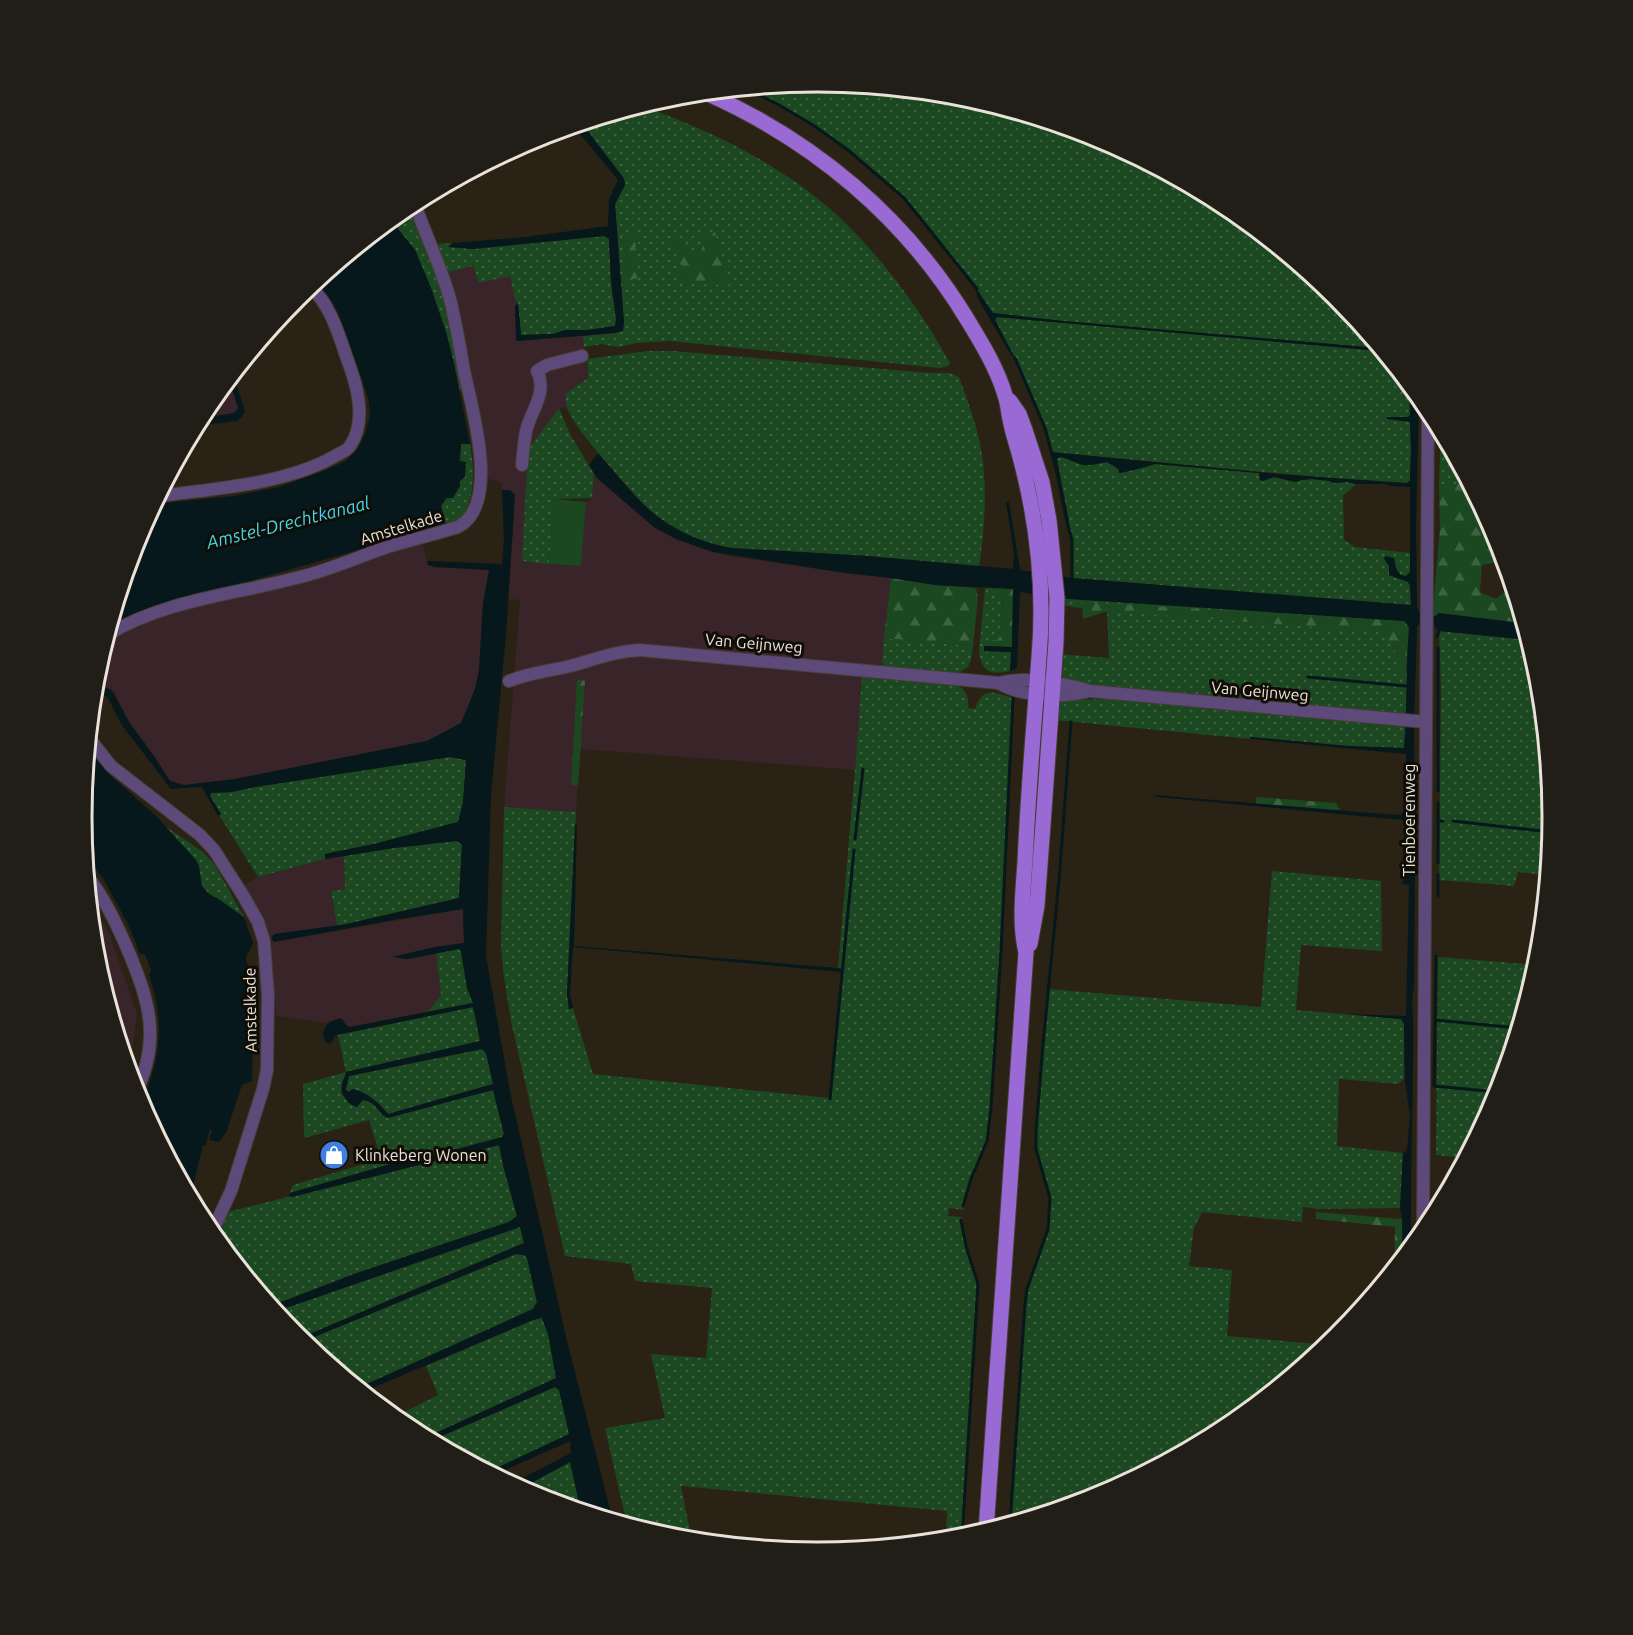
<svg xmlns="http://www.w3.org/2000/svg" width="1633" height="1635" font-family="Ubuntu,sans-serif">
<defs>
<pattern id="grass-dots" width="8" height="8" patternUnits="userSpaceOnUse" patternTransform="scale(1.5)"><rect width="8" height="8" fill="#1b4820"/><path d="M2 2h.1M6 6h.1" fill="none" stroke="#3c6240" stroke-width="1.8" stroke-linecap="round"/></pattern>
<pattern id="forest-firs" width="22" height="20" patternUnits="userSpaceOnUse" patternTransform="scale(1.5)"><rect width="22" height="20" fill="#1b4820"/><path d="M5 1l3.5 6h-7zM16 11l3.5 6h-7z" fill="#3c6240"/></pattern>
</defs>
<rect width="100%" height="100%" fill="#2a2214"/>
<g fill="#382429">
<polygon points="474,266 510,276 515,300 518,303 516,341 583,336 588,378 565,394 567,407 559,408 554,499 586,502 592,498 594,474 598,479 676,539 703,549 729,556 845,573 891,578 882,668 862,674 855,770 581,749 576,812 504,807 520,600 508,599 515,495 510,490 502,490 502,483 484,477 444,273"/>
<polygon points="231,377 242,411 198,423 205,409"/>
<polygon points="422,542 428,565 435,567 490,570 483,603 479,670 475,689 468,709 462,723 427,741 235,779 184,785 170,781 154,756 129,722 115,693 109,688 103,687 94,690 95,674 105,640 159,614 348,566"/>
<polygon points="344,856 345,889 331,891 337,926 274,942 463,909 464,943 435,947 394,957 408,959 436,953 441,995 430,1009 426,1012 350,1027 346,1025 344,1020 331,1021 327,1023 276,1016 271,938 256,905 243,886 258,877 325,859"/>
<polygon points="89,897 110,935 137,1014 129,1074 95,961"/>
</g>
<g fill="url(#grass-dots)">
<polygon points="817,82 960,96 1098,138 1225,206 1337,298 1378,348 1063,321 992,313 976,288 904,198 848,150 813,125 779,105 748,89"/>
<path d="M641 106C720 133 802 175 859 237 895 275 925 318 950 363L948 366 940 368 670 341 637 343 617 347 602 344 584 347 583 336 615 333 624 323 615 204 625 185 624 178 587 130 579 127 568 128Z"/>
<polygon points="421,199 425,219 411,215 439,277 455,348 461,391 460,392 446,332 431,288 415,250 391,220 408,206"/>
<polygon points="604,236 609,239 611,282 616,320 615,326 588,330 565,330 553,334 521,335 518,303 515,300 510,276 478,283 474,266 444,273 434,244 453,243 449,246 472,249"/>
<polygon points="997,317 1381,351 1409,386 1410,415 1408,417 1387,418 1410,421 1411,449 1410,481 1406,483 1360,481 1051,452 1045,428 1016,360 995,320"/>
<path d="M648 351H674L930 373H949L959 377C967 399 975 420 980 443 988 484 985 526 979 568L868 556 731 548C707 544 682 534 662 521 646 509 634 493 620 478 603 458 578 432 567 408 566 404 566 399 565 394L588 378 587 359Z"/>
<polygon points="559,408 570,434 594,474 592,498 554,499 549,564 522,561 528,449"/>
<polygon points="1441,433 1468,484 1439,484"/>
<path d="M461 444H470C475 472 475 499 460 524L446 525 441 506 460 481Z"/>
<path d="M1060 457C1068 458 1075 463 1083 465 1091 466 1100 463 1107 462L1125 472 1155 464 1259 473 1267 479 1274 477 1296 482 1301 480 1312 479 1330 481 1333 483 1347 482 1356 484 1343 496 1344 540 1355 547 1410 553V572L1406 576H1401L1389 566V575L1408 582 1410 586 1411 605 1072 578V540L1067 522H1069L1056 459Z"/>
<path d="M985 587H989V593L1004 594 999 640 984 651 1012 652 1010 671C991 675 982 673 979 651Z"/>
<polygon points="1061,597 1404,621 1407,680 1406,713 1366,713 1098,688 1058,678 1059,654 1109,658 1107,612 1060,605"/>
<polygon points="1439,631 1528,640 1538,674 1552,818 1546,875 1518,872 1514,886 1439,880 1441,689"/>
<polygon points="884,638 973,646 971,660 968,667 956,674 882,668"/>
<path d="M862 674 954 684C966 688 969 697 968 708L975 709C984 685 994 693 1013 698L1001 951 991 1107 987 1141 971 1179 963 1210 949 1208 948 1216 962 1217 966 1246 978 1284 962 1538 946 1540 947 1511 681 1486 692 1541 673 1539 627 1525 605 1428 665 1418 651 1354 706 1358 712 1288 635 1281 631 1264 565 1256 511 1021 504 977 501 949 504 807 576 812 567 994 569 1009 573 1008 593 1074 829 1098 842 971 838 968 855 770Z"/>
<polygon points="1111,699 1406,725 1404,748 1348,746 1251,737 1250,739 1054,720 1055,700"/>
<polygon points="450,757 466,760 463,803 458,822 374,844 325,854 325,859 258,877 219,815 221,814 209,796 211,793 232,792 255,787"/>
<path d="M165 826 203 852 215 865 244 917C236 911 206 893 203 887 201 885 201 881 200 878Z"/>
<polygon points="457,841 462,845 459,898 337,926 331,891 345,889 344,856 394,848"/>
<polygon points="1272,871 1381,881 1382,951 1301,945 1296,1010 1401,1019 1404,1024 1404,1079 1398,1084 1339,1079 1337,1146 1403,1153 1400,1208 1320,1209 1303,1207 1302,1222 1202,1212 1194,1228 1189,1266 1232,1270 1227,1336 1328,1345 1225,1429 1098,1497 1010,1524 1025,1304 1027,1289 1048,1229 1050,1198 1036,1149 1036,1131 1048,989 1261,1007"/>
<polygon points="459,949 461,952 467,988 473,1003 426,1012 430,1009 441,995 436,953"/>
<polygon points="1438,957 1537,965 1496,1099 1465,1158 1436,1155"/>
<path d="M473 1007 481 1041 346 1072 341 1093 347 1100C365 1100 373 1099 383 1116L493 1090 504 1134 502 1137 442 1153 401 1161 290 1193 293 1185 381 1159 369 1120 304 1138 303 1084 346 1072 338 1035Z"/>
<polygon points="482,1049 486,1053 493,1084 388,1114 380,1104 364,1095 361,1092 348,1092 346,1089 349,1076"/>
<polygon points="500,1145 503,1165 517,1216 509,1222 354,1274 271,1306 214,1238 227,1212"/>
<polygon points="520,1227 524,1243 298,1339 274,1311"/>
<polygon points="516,1254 524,1255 527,1258 537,1302 533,1309 358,1388 302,1342"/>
<polygon points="542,1318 548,1334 557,1378 425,1438 408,1429 404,1412 438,1395 426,1366 533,1320"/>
<polygon points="555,1387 559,1390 570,1434 488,1472 430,1441"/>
<polygon points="570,1462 581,1511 535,1497 520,1489"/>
</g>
<g fill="url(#forest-firs)">
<polygon points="715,232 729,285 686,284 677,274 681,265 670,240 674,236 690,254 700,253 705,242 688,239"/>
<polygon points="622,233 635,235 637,278 626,281"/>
<polygon points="1439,484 1468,484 1496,536 1504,561 1482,565 1480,592 1496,599 1511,586 1519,611 1519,623 1432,618 1440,529"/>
<polygon points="891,578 935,585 976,588 978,598 973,646 884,638"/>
<polygon points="989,587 1013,589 1012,647 984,646 985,640 999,640 1004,595 988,593"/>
<polygon points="1082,602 1404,621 1409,627 1406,670 1399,671 1397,668 1394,645 1378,632 1108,611 1083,619"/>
<polygon points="577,679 585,681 578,785 571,785"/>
<polygon points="1256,797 1336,803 1341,812 1256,804"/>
<polygon points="1316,1212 1402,1219 1402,1258 1394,1268 1395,1227 1316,1219"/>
</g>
<polygon fill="#1b4820" points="554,499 586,502 581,566 549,564"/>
<g fill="#06181b" fill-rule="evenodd">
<polygon points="579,127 587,130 624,179 625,185 615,204 624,323 623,331 615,333 516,341 515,306 518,303 521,335 553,334 565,330 588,330 615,326 616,319 611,282 609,239 604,236 473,249 448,247 453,243 525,237 608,226 609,199 618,180 580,134 538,137 568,128"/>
<polygon points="391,220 415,250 431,288 446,332 454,363 470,444 461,444 459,461 466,462 465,477 460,481 460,486 453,498 446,498 441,506 446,525 159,607 109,628 137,536 154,504 235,496 279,487 326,470 346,461 357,449 365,434 370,415 368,397 342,325 329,297 315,283"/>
<polygon points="976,288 993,313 1063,321 1378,348 1381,351 997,317 995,320 1016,360 1009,352 977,297"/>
<polygon points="233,374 245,411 242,417 237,421 196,426 200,418 234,413 238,408 229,379"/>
<path d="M1409 386 1419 398 1416 528 1417 608 1422 616 1432 618 1439 613 1522 623 1528 640 1439 631 1432 624 1422 623 1417 626 1414 727 1415 878 1414 984 1412 1005 1413 1017C1414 1094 1410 1170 1411 1247L1403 1256 1402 1219 1400 1208 1403 1153 1407 1150 1410 1116 1405 1081 1404 1024 1401 1019 1345 1014 1406 1016 1409 885 1401 884 1406 877V827L1403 820 1157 797 1154 795 1396 815 1402 814 1407 808 1406 754 1250 739V737L1348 746 1404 748C1407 708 1406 668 1409 628L1405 621 1068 599 1020 592 1017 668 1010 671 1011 652 984 651V646L1012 647 1013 589 935 585 891 578 845 573 713 552 676 539 655 528 598 479 589 465 598 453C612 469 626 487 641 502 665 526 697 542 731 548L868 556 1013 569 1014 554 1006 502 1009 501 1020 570 1072 578 1411 605 1410 586 1408 582 1389 575V566L1384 559 1385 556 1394 558C1396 566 1396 575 1406 576L1410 572V487L1390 486 1386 484H1356L1347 482 1333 483 1330 481 1312 479 1301 480 1296 482 1274 477 1263 481 1260 480 1259 473 1155 464C1147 467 1127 472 1119 473L1118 469 1107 462C1100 463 1091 466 1083 465 1075 463 1068 458 1060 457L1057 459 1069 522H1067L1051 452 1277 474 1406 483 1410 481 1411 449 1410 422 1387 419V417H1408L1410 415Z"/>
<path d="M502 490H510L515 495 506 634 491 795 486 956 510 1092 567 1341 613 1521 581 1511 570 1462 520 1489 511 1484 571 1453 570 1441 494 1475 488 1472 569 1434 559 1390 555 1387 430 1441 425 1438 556 1378 548 1334 542 1318 533 1320 363 1392 358 1388 533 1309 537 1302 527 1258 524 1255 516 1254 302 1342 298 1339 524 1243 520 1227 292 1306 274 1311 271 1306 354 1274 509 1222 517 1216 503 1165 499 1145 292 1197 289 1196 290 1193 401 1161 442 1153 499 1138 502 1137 504 1134 493 1090 388 1118C378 1114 376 1101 363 1100L357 1107C350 1105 349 1103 345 1098 338 1088 343 1082 346 1072L480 1041 473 1007 336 1035 330 1044 325 1041 323 1035C325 1023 330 1021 341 1018L346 1025 350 1027 473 1003 467 988 461 952 459 949 408 959 392 957 435 947 464 943 463 909 393 920 274 942 271 938 274 934 347 924 459 898 462 845 457 841 394 848 325 859V854L374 844 458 822 463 803 466 760 450 757 255 787 232 792 211 793 210 796 221 814 218 816 202 787 171 789 121 724 108 698 105 696 93 699 94 690C101 688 106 686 112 691L129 722 154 756 170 781 184 785 235 779 427 741 461 723 475 689 479 670 483 603 489 570 435 567 428 565 427 561 502 564 504 539ZM482 1049 486 1053 493 1084 388 1114C379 1103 367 1092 353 1089L348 1092 346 1089 349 1076Z"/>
<path d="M88 750 110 775 157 817 196 860 199 866 202 886 208 894 217 898 244 917 253 943 250 950 247 954 246 960 252 977 253 1006 252 1081 242 1085 226 1133 219 1142 209 1140 212 1130 210 1129 206 1145H203L190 1198 141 1107C160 1057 166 1026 149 975L151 970 145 954H140L129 926 115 900 103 878 85 856 81 818Z"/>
<polygon points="575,824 577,825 574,946 838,968 842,969 841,972 573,947 570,994 573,1008 569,1009 567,993"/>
</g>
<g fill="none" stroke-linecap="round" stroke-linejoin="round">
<g stroke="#06181b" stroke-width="3">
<polyline points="748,89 779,105 813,125 848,150 904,198 977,289"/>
<polyline points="1015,358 1045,428 1057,473 1067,522 1072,540 1072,578"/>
<polyline points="1437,637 1439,631"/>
<polyline points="1438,648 1438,791"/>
<polyline points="1308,677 1406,686"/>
<polyline points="1438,803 1438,821 1443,821"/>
<polyline points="1453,821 1551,832"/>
<polyline points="855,839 863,769"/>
<polyline points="1438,863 1438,821"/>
<polyline points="1438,874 1438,896"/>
<polyline points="1436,956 1435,1020 1518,1028"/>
<polyline points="1435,1020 1434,1086 1498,1092"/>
<polyline points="830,1099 854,850"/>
<polyline points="963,1206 971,1179 987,1141 991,1107 1001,951 1013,698"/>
<polyline points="961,1220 966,1246 978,1284 962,1538"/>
<polyline points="1010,1524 1025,1304 1027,1289 1048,1229 1050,1198 1036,1149 1036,1131 1043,1045 1059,880 1071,722"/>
</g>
<g stroke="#453d30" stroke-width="14">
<g id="minor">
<path d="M522 465C523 454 524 442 526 431 531 410 548 393 537 371L547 365 582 356"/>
<path d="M158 496C213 489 287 484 335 456 340 453 347 451 350 446 366 423 359 392 350 367 340 340 332 305 310 287"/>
<path d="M107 635C164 600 237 594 300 577 330 570 358 557 387 547 411 540 435 534 458 527 501 505 472 408 464 371 460 347 456 323 450 299 442 270 429 242 418 213"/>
<path d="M509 681C529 673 550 671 570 666 593 660 615 651 640 650L999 683C1025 676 1065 683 1090 691L1426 722"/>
<path d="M999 683C1022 697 1060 698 1086 692"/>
<polyline points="89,738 111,766 200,835 214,850 244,897 258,922 264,941 268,995 267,1070 263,1089 231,1191 211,1234"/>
<path d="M87 876C104 897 116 923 127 948 149 1000 162 1040 135 1094"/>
<polyline points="1423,1232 1428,408"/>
</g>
</g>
<g stroke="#453d30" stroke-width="17">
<g id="major">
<path d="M706 93C814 141 905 217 967 319 981 342 997 368 1005 395 1008 403 1008 411 1010 419 1012 431 1016 442 1019 453 1037 519 1045 588 1039 657 1034 725 1028 793 1025 862 1023 890 1019 925 1026 952L986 1531"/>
<polyline points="1010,401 1019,414 1025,430 1042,482 1049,520 1057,598 1056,642 1044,811 1037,906 1030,944"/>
</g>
</g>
<use href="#minor" stroke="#5e497b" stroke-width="12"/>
<use href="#major" stroke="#996ad3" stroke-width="15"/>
</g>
<defs>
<g id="shop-disc" transform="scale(1.5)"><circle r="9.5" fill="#3f7fe0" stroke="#100c06"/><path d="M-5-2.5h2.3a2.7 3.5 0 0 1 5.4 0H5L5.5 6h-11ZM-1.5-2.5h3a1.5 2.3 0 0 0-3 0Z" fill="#fff"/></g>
</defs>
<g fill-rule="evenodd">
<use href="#shop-disc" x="334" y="1155"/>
</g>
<g text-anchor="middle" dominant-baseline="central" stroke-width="6" stroke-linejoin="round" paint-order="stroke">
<g font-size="16" fill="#e8e2d9" stroke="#100c06">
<text transform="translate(401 527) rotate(-17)">Amstelkade</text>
<text transform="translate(754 643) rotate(5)">Van Geijnweg</text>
<text transform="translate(1260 691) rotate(5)">Van Geijnweg</text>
<text transform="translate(1409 820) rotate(-90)">Tienboerenweg</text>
<text transform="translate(250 1010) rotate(-91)">Amstelkade</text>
</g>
<g font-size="16" fill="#e8e2d9" stroke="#100c06" text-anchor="start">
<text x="355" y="1155">Klinkeberg Wonen</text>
</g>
<g font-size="18" font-style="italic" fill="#42d8ec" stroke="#100c06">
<text transform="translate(288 522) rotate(-14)">Amstel-Drechtkanaal</text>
</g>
</g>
<path d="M0 0H1633V1635H0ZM92 817a725 725 0 1 1 1450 0a725 725 0 1 1-1450 0Z" fill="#211d17" fill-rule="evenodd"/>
<path fill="none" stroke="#e8e2d9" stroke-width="3" d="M92 817a725 725 0 1 1 1450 0a725 725 0 1 1-1450 0Z"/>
</svg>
